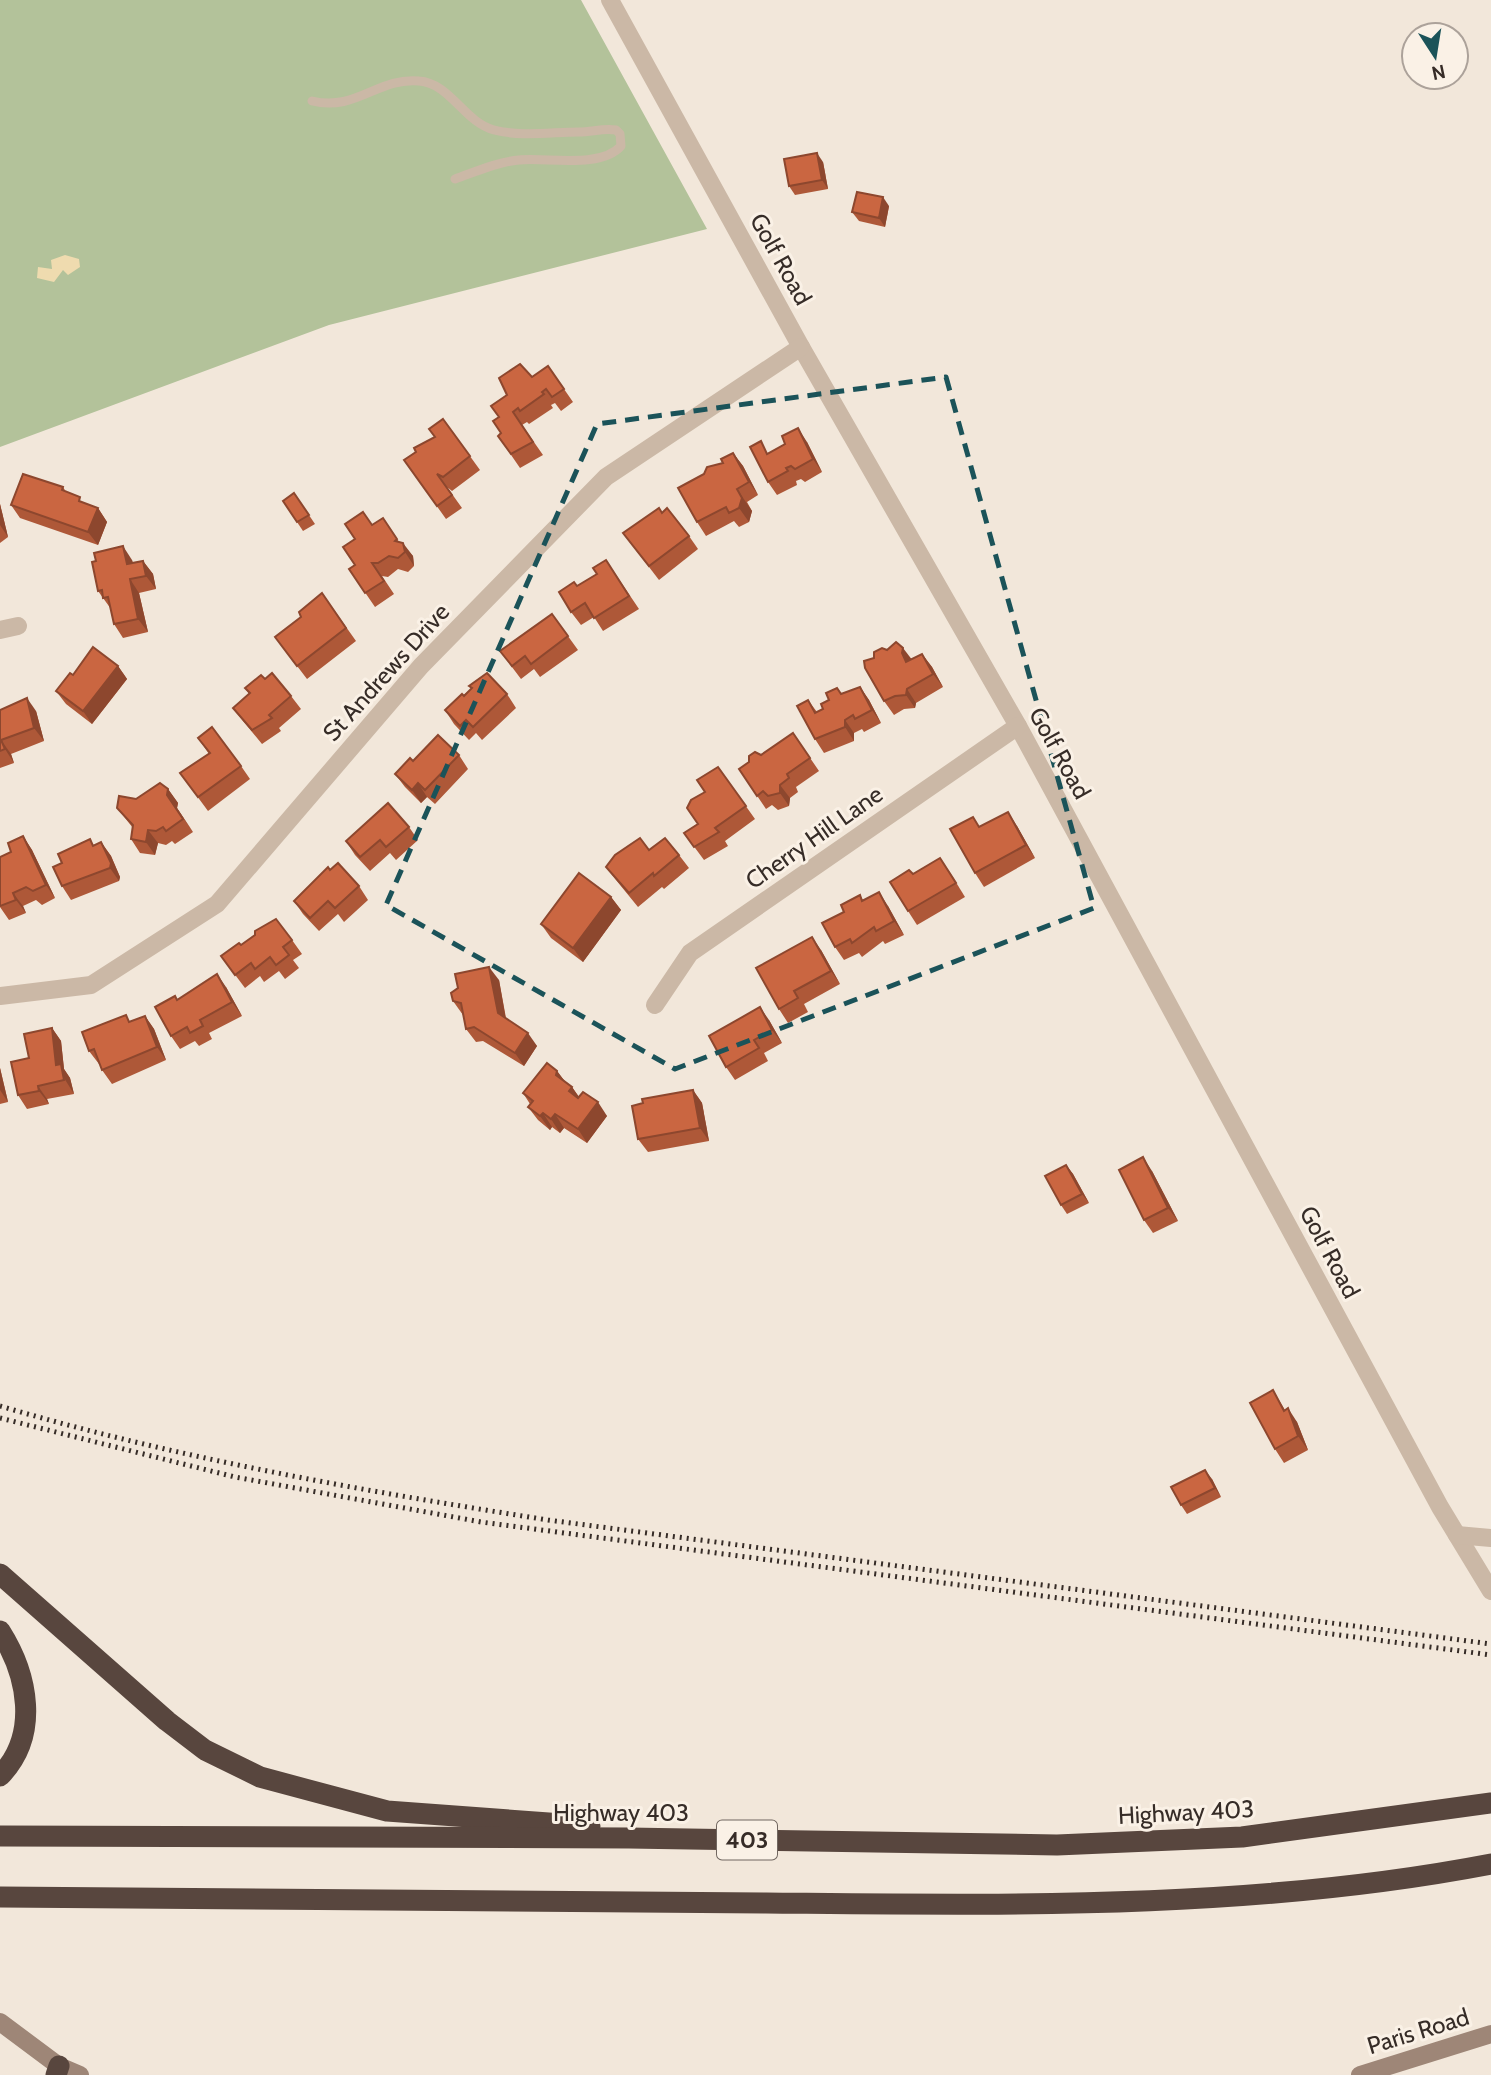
<svg xmlns="http://www.w3.org/2000/svg" width="1491" height="2075" font-family="Cabin,sans-serif">
<rect width="100%" height="100%" fill="#f2e7da"/>
<polygon fill="#b3c29a" points="0,0 581,0 707,229 329,325 0,447"/>
<polygon fill="#efdbaf" points="65,255 79,259 80,267 68,275 63,270 54,282 37,278 38,267 52,269 51,260"/>
<g fill="none" stroke-linecap="round" stroke-linejoin="round">
<path stroke="#cbb8a6" stroke-width="9" d="M312 101C356 112 378 77 419 81 450 83 464 122 494 130 520 137 553 132 579 132 592 132 603 128 616 130L620 134 621 146C601 169 546 157 519 160 497 162 475 172 455 179"/>
<g stroke="#cbb8a6" stroke-width="18">
<polyline points="610,0 801,347 1018,726 1440,1507 1491,1591"/>
<polyline points="0,630 18,626"/>
<polyline points="0,996 91,985 217,904 421,666 606,477 801,347"/>
<polyline points="655,1005 690,953 1018,726"/>
<polyline points="1457,1535 1491,1538"/>
</g>
<g stroke="#9e8677" stroke-width="18">
<polyline points="0,2022 59,2066 80,2075"/>
<polyline points="1360,2075 1491,2034"/>
</g>
<g stroke="#58463e" stroke-width="21">
<polyline points="0,1574 167,1721 205,1750 260,1777 387,1811 590,1826"/>
<path d="M0 1631C28 1675 40 1735 0 1776"/>
<polyline points="0,1836 629,1838 1057,1845 1242,1837 1491,1803"/>
<path d="M0 1897C255 1899 510 1901 766 1903 1008 1905 1252 1910 1491 1864"/>
<polyline points="56,2075 59,2066"/>
</g>
<g stroke="#362c27" stroke-width="5" stroke-dasharray="2 5" stroke-linecap="butt">
<path d="M0 1406C180 1459 364 1491 548 1520L1491 1644"/>
<polyline points="0,1418 235,1477 481,1522 1491,1655"/>
</g>
</g>
<g fill="#ae5838">
<polygon points="823,162 828,189 795,195 789,186"/>
<polygon points="889,206 885,227 859,221 852,212"/>
<polygon points="548,366 573,402 561,411 555,403 551,405 553,408 529,424 527,422 522,425 543,455 520,468 498,436 501,433 499,417 507,395"/>
<polygon points="443,419 480,470 452,491 447,487 462,508 446,519 404,460 435,437"/>
<polygon points="807,442 822,472 805,482 801,479 796,481 797,485 777,495 768,482 769,453"/>
<polygon points="733,453 743,466 758,495 747,502 752,511 749,522 739,527 734,521 706,536 697,522 723,463"/>
<polygon points="63,487 66,492 84,503 98,508 107,522 98,545 20,518 11,505"/>
<polygon points="294,493 315,524 303,531 283,501"/>
<polygon points="0,504 8,537 0,543"/>
<polygon points="662,513 689,536 698,549 659,580 623,533"/>
<polygon points="383,518 399,542 413,556 414,566 408,572 398,569 388,577 382,576 394,594 375,607 349,569 355,565 355,539 372,525"/>
<polygon points="132,560 133,563 143,561 153,574 156,589 139,593 148,632 123,638 114,624 111,609 98,591"/>
<polygon points="606,560 639,609 603,631 594,617 581,625 571,612 577,586 597,574"/>
<polygon points="322,593 356,641 307,679 275,637 301,617"/>
<polygon points="552,614 578,650 540,677 534,669 521,679 500,651"/>
<polygon points="922,654 932,667 943,687 916,703 915,708 904,709 894,715 884,701 911,659"/>
<polygon points="118,666 127,679 92,724 66,704 56,691 73,675"/>
<polygon points="265,679 291,696 301,709 279,728 281,731 262,744 243,721 233,708 249,694 245,688"/>
<polygon points="469,686 507,694 516,708 482,740 476,733 469,740 454,724 445,710 471,689"/>
<polygon points="860,687 869,700 881,723 864,732 862,729 854,733 854,741 824,753 815,739 808,700 817,712 823,709 837,688 842,694"/>
<polygon points="0,710 36,711 44,741 11,754 14,763 0,768"/>
<polygon points="793,733 819,771 796,787 798,792 790,798 789,806 778,810 772,805 766,809 739,769"/>
<polygon points="198,738 241,766 250,779 208,811 180,773 209,754"/>
<polygon points="459,755 468,769 435,804 427,797 421,803 405,787 395,774 413,761"/>
<polygon points="718,767 755,819 725,841 728,846 704,860 684,833 697,824 705,792"/>
<polygon points="168,789 178,803 177,808 193,832 175,844 172,841 166,845 158,843 155,855 140,853 131,839 133,828 117,808 136,799"/>
<polygon points="980,826 1017,826 1035,858 984,887 975,873"/>
<polygon points="409,827 418,840 396,860 390,853 370,871 355,855 346,841"/>
<polygon points="23,836 32,850 55,898 42,905 36,900 23,906 26,913 9,920 0,907 0,857 11,852"/>
<polygon points="101,842 111,856 120,877 119,881 71,900 62,886 94,846"/>
<polygon points="649,850 679,855 689,868 664,889 662,887 638,907 616,880 606,867"/>
<polygon points="330,870 359,886 368,900 344,922 338,914 319,931 303,914 294,901"/>
<polygon points="949,871 965,897 917,925 908,911 913,874"/>
<polygon points="860,895 863,900 888,906 904,935 885,944 883,941 862,957 859,953 844,960 835,947 844,912"/>
<polygon points="611,897 621,910 583,962 551,938 541,924"/>
<polygon points="292,940 302,954 293,960 299,968 285,979 279,971 264,982 260,976 245,988 221,956 241,945"/>
<polygon points="821,950 840,984 804,1004 808,1012 788,1023 779,1009"/>
<polygon points="499,980 506,1018 537,1046 524,1066 483,1041 476,1042 466,1029 463,1015 453,1001"/>
<polygon points="226,987 242,1016 209,1033 212,1039 199,1046 195,1041 180,1049 171,1036 178,1000"/>
<polygon points="145,1016 154,1029 166,1060 112,1084 102,1070 100,1064 99,1064 89,1051 131,1021"/>
<polygon points="769,1020 782,1043 764,1053 768,1061 735,1080 726,1067"/>
<polygon points="52,1028 61,1041 64,1069 70,1078 74,1094 47,1099 49,1104 27,1109 18,1095 29,1058"/>
<polygon points="0,1068 8,1102 0,1104"/>
<polygon points="557,1071 565,1082 572,1087 579,1097 607,1116 587,1143 564,1128 560,1133 552,1127 550,1130 538,1120 528,1107 530,1104 523,1093"/>
<polygon points="693,1090 702,1103 709,1141 648,1152 638,1139"/>
<polygon points="1066,1165 1073,1174 1089,1203 1067,1214 1061,1205"/>
<polygon points="1152,1171 1178,1221 1153,1233 1144,1220"/>
<polygon points="1273,1390 1285,1410 1297,1422 1308,1450 1284,1463 1275,1449"/>
<polygon points="1212,1479 1221,1497 1187,1514 1181,1505"/>
</g>
<g fill="#8d472e">
<polygon points="817,153 823,162 828,189 822,180"/>
<polygon points="883,197 889,206 885,227 879,218"/>
<polygon points="798,428 807,442 822,472 813,459"/>
<polygon points="733,453 743,466 758,495 749,482"/>
<polygon points="737,489 752,511 749,522 739,508"/>
<polygon points="0,504 8,537 0,525"/>
<polygon points="98,508 107,522 98,545 88,532"/>
<polygon points="383,518 404,549 403,543 413,556 414,566 405,552 404,549"/>
<polygon points="123,546 132,560 136,578 127,564"/>
<polygon points="143,561 153,574 156,589 146,576"/>
<polygon points="130,579 139,593 148,632 138,619"/>
<polygon points="903,648 913,661 906,662 902,653"/>
<polygon points="922,654 932,667 943,687 933,674"/>
<polygon points="118,666 127,679 92,724 83,711"/>
<polygon points="860,687 869,700 881,723 872,710"/>
<polygon points="907,689 916,703 915,708 906,695"/>
<polygon points="27,698 36,711 44,741 34,728"/>
<polygon points="845,720 854,733 854,741 845,727"/>
<polygon points="1,740 11,754 14,763 5,749"/>
<polygon points="418,783 427,797 421,803 412,790"/>
<polygon points="780,785 790,798 789,806 780,793"/>
<polygon points="168,789 178,803 177,808 193,832 167,795"/>
<polygon points="1008,812 1017,826 1035,858 1026,845"/>
<polygon points="148,830 158,843 155,855 146,842"/>
<polygon points="23,836 32,850 55,898 46,885"/>
<polygon points="101,842 111,856 120,877 119,881 110,868"/>
<polygon points="879,892 888,906 904,935 894,921"/>
<polygon points="13,893 23,906 26,913 16,900"/>
<polygon points="611,897 621,910 583,962 573,948"/>
<polygon points="812,937 821,950 840,984 831,971"/>
<polygon points="489,967 499,980 507,1026 498,1013"/>
<polygon points="217,974 226,987 242,1016 232,1002"/>
<polygon points="760,1007 769,1020 782,1043 772,1030"/>
<polygon points="145,1016 154,1029 166,1060 157,1047"/>
<polygon points="52,1028 61,1041 64,1069 70,1078 74,1094 56,1065"/>
<polygon points="528,1033 537,1046 524,1066 515,1053"/>
<polygon points="0,1068 8,1102 0,1090"/>
<polygon points="557,1071 567,1084 556,1075"/>
<polygon points="38,1086 47,1099 49,1104 39,1091"/>
<polygon points="572,1087 581,1100 569,1091"/>
<polygon points="693,1090 702,1103 709,1141 700,1128"/>
<polygon points="598,1102 607,1116 587,1143 578,1129"/>
<polygon points="543,1113 552,1127 550,1130 540,1116"/>
<polygon points="555,1114 564,1128 560,1133 551,1119"/>
<polygon points="1143,1157 1152,1171 1178,1221 1168,1208"/>
<polygon points="1066,1165 1073,1174 1089,1203 1082,1194"/>
<polygon points="1288,1408 1297,1422 1308,1450 1298,1436"/>
<polygon points="1205,1470 1212,1479 1221,1497 1215,1488"/>
</g>
<g fill="#ca6641" stroke="#8d472e" stroke-width="2">
<polygon points="817,153 822,180 789,186 784,159"/>
<polygon points="857,192 883,197 879,218 852,212"/>
<polygon points="520,364 532,377 548,366 564,389 552,397 546,389 542,392 544,394 520,411 518,408 513,412 533,442 511,454 498,436 501,433 493,421 499,417 491,406 507,395 499,378"/>
<polygon points="443,419 470,456 443,477 437,474 452,495 437,506 404,460 416,452 414,448 435,437 429,429"/>
<polygon points="798,428 813,459 795,469 791,466 786,468 788,471 768,482 750,447 761,441 767,454 785,444 782,436"/>
<polygon points="733,453 749,482 737,489 742,498 739,508 729,513 726,507 697,522 678,488 704,474 707,467 723,463 721,459"/>
<polygon points="23,474 63,487 62,490 80,497 79,501 98,508 88,532 11,505"/>
<polygon points="294,493 309,515 297,522 283,501"/>
<polygon points="659,508 662,513 667,508 689,536 649,566 623,533"/>
<polygon points="363,512 372,525 383,518 397,539 395,541 403,543 405,552 398,558 389,556 378,563 372,563 384,581 365,593 349,569 355,565 343,547 355,539 345,524"/>
<polygon points="123,546 127,564 143,561 146,576 130,579 138,619 114,624 108,597 103,598 102,590 98,591 92,562 96,561 94,553"/>
<polygon points="606,560 629,596 594,618 585,603 571,612 559,592 574,582 577,586 597,574 593,568"/>
<polygon points="322,593 346,628 297,666 275,637 301,617 299,612"/>
<polygon points="552,614 568,636 531,664 525,656 512,666 500,651"/>
<polygon points="896,642 903,648 902,653 906,662 922,654 933,674 907,689 906,695 895,696 884,701 865,668 864,661 874,658 874,652 882,648 887,650"/>
<polygon points="93,647 118,666 83,711 56,691 70,673 73,675"/>
<polygon points="272,673 291,696 269,715 272,718 252,730 233,708 250,693 245,688 261,675 265,679"/>
<polygon points="487,673 507,694 473,727 466,720 460,726 445,710 462,694 464,696 472,688 469,686"/>
<polygon points="860,687 872,710 855,719 853,715 845,720 845,727 815,739 797,706 808,700 815,713 823,709 821,704 829,700 826,693 837,688 841,694"/>
<polygon points="27,698 34,728 1,740 5,749 0,751 0,710"/>
<polygon points="212,727 241,766 198,797 180,773 210,753 198,738"/>
<polygon points="793,733 810,758 787,774 789,778 780,785 780,793 768,796 763,791 757,796 739,769 749,762 749,756 755,752 761,755"/>
<polygon points="438,735 459,755 425,790 418,783 412,790 395,774 410,758 413,761"/>
<polygon points="718,767 746,806 715,828 719,832 694,847 684,833 698,824 687,808 691,800 705,792 697,780"/>
<polygon points="160,783 168,789 167,795 183,819 166,831 163,827 156,831 148,830 146,842 131,839 133,825 117,808 119,796 136,799"/>
<polygon points="388,803 409,827 386,847 380,840 360,857 346,841"/>
<polygon points="1008,812 1026,845 975,873 950,829 973,817 979,827"/>
<polygon points="23,836 46,885 33,891 26,887 13,893 16,900 0,906 0,857 11,852 8,843"/>
<polygon points="640,838 649,850 665,838 679,855 654,876 653,873 629,893 606,867 615,855"/>
<polygon points="90,839 93,846 101,842 111,863 110,868 62,886 53,867 62,863 58,854"/>
<polygon points="940,858 956,883 908,911 890,882 909,870 913,874"/>
<polygon points="338,863 359,886 335,908 328,901 310,918 294,901 328,867 330,870"/>
<polygon points="579,873 611,897 573,948 541,924"/>
<polygon points="879,892 894,921 876,931 874,927 852,943 850,939 835,947 822,923 844,912 841,905 860,895 862,901"/>
<polygon points="276,919 292,940 283,947 289,955 276,965 270,957 255,969 251,963 235,975 221,956 239,943 241,945 255,935 255,931"/>
<polygon points="812,937 831,971 794,991 798,998 779,1009 756,968"/>
<polygon points="489,967 498,1013 528,1033 515,1053 474,1027 466,1029 461,1003 453,1001 451,993 458,988 455,974"/>
<polygon points="217,974 232,1002 200,1020 203,1026 190,1033 187,1027 171,1036 155,1007 175,996 177,1000"/>
<polygon points="760,1007 772,1030 754,1040 759,1048 726,1067 709,1036"/>
<polygon points="126,1015 129,1022 145,1016 157,1047 102,1070 94,1049 89,1051 82,1032"/>
<polygon points="52,1028 56,1065 61,1064 64,1080 38,1086 39,1091 18,1095 11,1062 29,1058 24,1034"/>
<polygon points="547,1063 557,1071 556,1075 572,1087 569,1091 578,1098 583,1092 598,1102 578,1129 555,1114 551,1119 543,1113 540,1116 528,1107 533,1101 523,1093"/>
<polygon points="693,1090 700,1128 638,1139 632,1106 643,1103 642,1099"/>
<polygon points="1143,1157 1168,1208 1144,1220 1119,1170"/>
<polygon points="1066,1165 1082,1194 1061,1205 1045,1176"/>
<polygon points="1273,1390 1284,1411 1288,1408 1298,1436 1275,1449 1250,1403"/>
<polygon points="1205,1470 1215,1488 1181,1505 1171,1487"/>
</g>
<path fill="none" stroke="#1b5359" stroke-width="5" stroke-dasharray="14 9" stroke-linejoin="round" d="M946 377 1094 908 675 1069 386 905 597 424Z"/>
<g text-anchor="middle" dominant-baseline="central" stroke-width="6" stroke-linejoin="round" paint-order="stroke">
<rect fill="#faf1e6" stroke="#716760" stroke-width="2" x="717" y="1820.5" width="60" height="39" rx="5"/>
<g font-size="23" font-weight="bold" fill="#362c27">
<text x="747" y="1840">403</text>
</g>
<g font-size="24" fill="#362c27" stroke="#faf1e6">
<text transform="translate(781 259) rotate(61)">Golf Road</text>
<text transform="translate(386 672) rotate(-48)">St Andrews Drive</text>
<text transform="translate(1060 753) rotate(61)">Golf Road</text>
<text transform="translate(814 837) rotate(-35)">Cherry Hill Lane</text>
<text transform="translate(1330 1252) rotate(62)">Golf Road</text>
<text x="621" y="1812">Highway 403</text>
<text transform="translate(1186 1812) rotate(-3)">Highway 403</text>
<text transform="translate(1418 2031) rotate(-17)">Paris Road</text>
</g>
</g>
<g transform="translate(1435 56) rotate(168)"><circle r="33" fill="#faf1e6" stroke="#aca29a" stroke-width="2"/>
<path d="M0-5L12 26L0 18L-12 26Z" fill="#1b5359"/>
<text y="-10" font-size="19" font-weight="bold" text-anchor="middle" fill="#362c27">N</text>
</g>
</svg>
